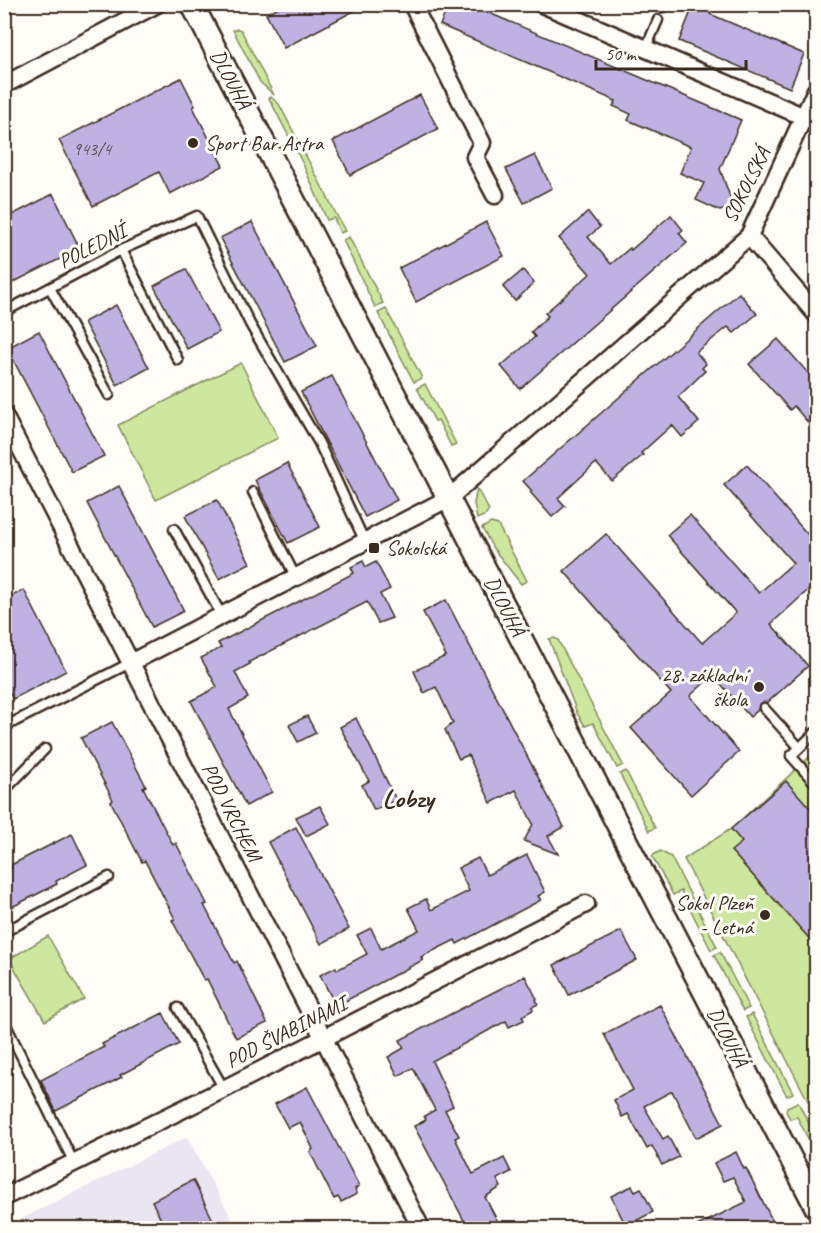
<svg xmlns="http://www.w3.org/2000/svg" width="821" height="1233" font-family="Caveat,sans-serif">
<rect width="100%" height="100%" fill="#fdfcf7"/>
<filter id="ink" filterUnits="userSpaceOnUse"><feTurbulence type="fractalNoise" baseFrequency=".0167" numOctaves="2"/><feDisplacementMap in="SourceGraphic" scale="12" xChannelSelector="R" yChannelSelector="G"/><feConvolveMatrix kernelMatrix="1 2 1 2 8 2 1 2 1" color-interpolation-filters="sRGB"/></filter>
<g filter="url(#ink)">
<polygon fill="#eae6f1" points="187,1137 237,1228 5,1228 5,1227"/>
<g fill="#cde89e" stroke="#84895e" stroke-width="1.5">
<polygon points="238,29 241,30 274,95 260,82 233,30"/>
<polygon points="271,97 279,104 345,231 340,233 334,218 327,220 303,164 269,98"/>
<polygon points="349,237 383,303 375,307 343,240"/>
<polygon points="386,309 422,378 414,382 378,313"/>
<polygon points="241,363 278,438 156,500 118,425"/>
<polygon points="425,384 456,444 451,446 438,420 435,421 417,388"/>
<polygon points="477,489 489,510 486,515 477,519 474,503"/>
<polygon points="491,523 498,525 527,581 521,584 493,548 482,528"/>
<polygon points="554,638 558,640 623,765 617,768 593,723 585,726 577,713 549,639"/>
<polygon points="816,751 816,1096 808,1101 684,859 731,829"/>
<polygon points="626,771 655,828 649,831 620,774"/>
<polygon points="660,851 671,857 717,947 711,950 681,891 673,895 652,856"/>
<polygon points="48,936 84,999 45,1021 9,959"/>
<polygon points="720,952 749,1008 743,1011 714,955"/>
<polygon points="752,1014 793,1093 787,1096 746,1017"/>
<polygon points="798,1102 816,1138 816,1154 797,1117 790,1119 786,1111 787,1107"/>
</g>
<g fill="#bfb2e3" stroke="#3b2a1e" stroke-width="1.5">
<polygon points="284,4 367,4 284,48 266,14"/>
<polygon points="449,4 468,4 741,120 720,169 732,202 729,208 720,211 696,200 704,183 680,173 691,147 628,120 631,114 613,106 616,101 440,25"/>
<polygon points="694,4 714,4 710,14 804,54 790,88 679,41"/>
<polygon points="181,78 195,106 193,107 223,166 170,194 159,172 93,206 59,140"/>
<polygon points="420,95 438,129 350,175 333,141"/>
<polygon points="535,155 552,188 524,203 506,169"/>
<polygon points="53,194 80,249 4,287 4,219"/>
<polygon points="588,212 600,227 588,237 611,264 630,248 631,250 671,215 683,230 679,233 687,243 520,389 501,366 535,337 531,332 548,316 545,313 590,274 559,238"/>
<polygon points="252,222 317,346 285,362 220,238"/>
<polygon points="486,222 504,256 416,302 399,268"/>
<polygon points="186,269 219,332 187,349 154,286"/>
<polygon points="523,270 534,283 515,301 503,287"/>
<polygon points="739,293 757,314 734,333 728,327 696,352 706,364 702,368 705,371 678,397 699,422 682,437 672,425 641,453 643,455 612,481 596,463 558,498 565,506 552,517 530,492 532,491 523,481"/>
<polygon points="116,305 149,368 117,385 84,322"/>
<polygon points="39,331 104,456 72,472 7,348"/>
<polygon points="778,339 816,382 816,432 794,406 790,410 749,364"/>
<polygon points="332,376 397,500 365,517 301,392"/>
<polygon points="287,463 320,527 288,543 255,480"/>
<polygon points="747,465 816,544 816,583 771,624 808,666 768,702 759,704 758,710 750,717 713,675 690,696 739,752 691,795 631,728 671,693 564,571 606,534 702,643 736,613 667,535 690,515 759,593 793,563 724,485"/>
<polygon points="119,486 184,611 152,627 87,503"/>
<polygon points="217,500 250,563 219,579 185,516"/>
<polygon points="363,561 366,567 376,562 390,589 380,594 392,618 378,623 367,602 249,662 250,664 235,672 248,698 229,709 272,792 246,806 191,701 217,687 201,658 221,648 218,643 354,573 351,567"/>
<polygon points="24,590 66,671 13,699 4,683 4,600"/>
<polygon points="446,600 564,827 548,836 558,854 524,841 533,824 516,790 491,803 468,755 459,759 445,730 453,723 436,687 424,693 414,671 446,656 423,612"/>
<polygon points="307,716 316,733 298,742 289,725"/>
<polygon points="356,718 396,800 374,810 362,785 369,781 340,727"/>
<polygon points="112,722 146,786 143,787 173,845 176,843 207,904 204,905 234,963 237,961 267,1023 236,1038 207,979 204,980 172,920 175,919 145,861 142,862 111,802 113,800 81,738"/>
<polygon points="786,781 816,815 816,946 731,851 742,842 731,829"/>
<polygon points="320,806 330,824 306,836 296,817"/>
<polygon points="296,827 349,929 321,944 268,842"/>
<polygon points="72,834 87,865 56,881 57,884 4,911 4,872 12,868 11,865"/>
<polygon points="527,855 545,892 538,896 541,900 457,944 455,940 421,957 423,960 336,1006 320,975 336,967 337,970 367,954 357,935 371,928 381,949 419,930 408,908 426,899 431,910 469,891 458,868 478,858 487,875"/>
<polygon points="621,931 637,960 569,995 554,965"/>
<polygon points="525,976 537,999 536,1000 538,1004 532,1007 533,1010 522,1016 524,1020 509,1027 506,1021 432,1061 453,1106 445,1110 459,1136 455,1138 473,1174 504,1158 511,1172 497,1179 501,1187 485,1197 501,1228 468,1228 414,1126 426,1120 424,1116 435,1110 413,1068 398,1076 388,1057 404,1048 400,1040"/>
<polygon points="660,1005 723,1124 696,1138 672,1091 644,1106 663,1139 668,1136 679,1157 662,1165 652,1146 647,1149 628,1114 622,1117 614,1100 633,1090 604,1034"/>
<polygon points="163,1013 179,1044 120,1075 122,1077 56,1111 41,1080 104,1047 102,1044"/>
<polygon points="307,1087 359,1186 355,1189 357,1194 341,1202 338,1197 334,1199 310,1152 313,1149 300,1122 288,1128 275,1104"/>
<polygon points="736,1152 744,1169 746,1168 776,1228 693,1228 746,1202 733,1177 723,1181 714,1163"/>
<polygon points="193,1180 217,1228 165,1228 152,1201"/>
<polygon points="632,1186 635,1191 641,1188 653,1212 626,1226 611,1196"/>
</g>
<g fill="none" stroke-linecap="round" stroke-linejoin="round">
<g stroke="#3b2a1e" stroke-width="13">
<g id="service">
<polyline points="663,7 664,4"/>
<polyline points="646,48 658,20"/>
<polyline points="121,250 178,360"/>
<polyline points="50,288 109,395"/>
<polyline points="4,312 121,250 197,216 250,324 319,443 365,542"/>
<polyline points="253,492 296,578"/>
<polyline points="174,529 222,616"/>
<polyline points="764,708 799,747"/>
<polyline points="4,727 130,663"/>
<polyline points="816,732 791,756 816,784"/>
<polyline points="4,791 45,749"/>
<polyline points="4,932 109,877"/>
<polyline points="178,1008 224,1089"/>
<polyline points="4,1021 74,1163"/>
</g>
</g>
<g stroke="#3b2a1e" stroke-width="21">
<g id="minor">
<polyline points="412,4 482,143 475,157 495,195"/>
<polyline points="542,4 816,122"/>
<polyline points="4,85 157,4"/>
<polyline points="749,236 816,314"/>
<polyline points="4,416 421,1228"/>
<polyline points="130,663 449,498 749,236 816,90"/>
<polyline points="4,1197 224,1089 586,904"/>
</g>
</g>
<g stroke="#3b2a1e" stroke-width="26">
<polyline id="tertiary" points="192,4 816,1207"/>
</g>
<use href="#service" stroke="#fdfcf7" stroke-width="8"/>
<use href="#minor" stroke="#fdfcf7" stroke-width="16"/>
<use href="#tertiary" stroke="#fdfcf7" stroke-width="21"/>
</g>
</g>
<g fill="#3b2a1e" stroke="#fdfcf7" stroke-width="2">
<circle cx="193" cy="143" r="6"/>
<rect x="368" y="542" width="12" height="12" rx="3"/>
<circle cx="759" cy="687" r="6"/>
<circle cx="765" cy="915" r="6"/>
</g>
<g text-anchor="middle" dominant-baseline="central" stroke-width="6" stroke-linejoin="round" paint-order="stroke">
<g font-size="18" fill="#5c4c4f">
<text x="92" y="149">943/4</text>
</g>
<g font-size="21" fill="#3b2a1e" stroke="#fdfcf7">
<text transform="translate(231 79) rotate(62)">DLOUHÁ</text>
<text transform="translate(746 185) rotate(-63)">SOKOLSKÁ</text>
<text transform="translate(92 246) rotate(-27)">POLEDNÍ</text>
<text transform="translate(505 606) rotate(63)">DLOUHÁ</text>
<text transform="translate(232 812) rotate(63)">POD VRCHEM</text>
<text transform="translate(286 1032) rotate(-27)">POD ŠVABINAMI</text>
<text transform="translate(728 1037) rotate(63)">DLOUHÁ</text>
</g>
<g font-size="21" fill="#3b2a1e" stroke="#fdfcf7" text-anchor="start">
<text x="205" y="143">Sport Bar Astra</text>
<text x="386" y="548">Sokolská</text>
<text x="747" y="675" text-anchor="end">28. základní<tspan x="747" dy="24">škola</tspan></text>
<text x="753" y="903" text-anchor="end">Sokol Plzeň<tspan x="753" dy="24">- Letná</tspan></text>
</g>
<g font-size="27" font-weight="bold" fill="#3b2a1e" stroke="#fdfcf7">
<text x="408" y="798">Lobzy</text>
</g>
</g>
<rect width="821" height="1233" fill="none" stroke="#fdfcf7" stroke-width="24"/>
<rect x="12" y="12" width="797" height="1209" fill="none" stroke="#3b2a1e" stroke-width="2" filter="url(#ink)"/>
<path d="M596 60v9h150v-9" fill="none" stroke="#3b2a1e" stroke-width="3"/>
<text x="605" y="60" font-size="18" fill="#3b2a1e" stroke="#fdfcf7" stroke-width="4.5" paint-order="stroke">50 m</text>
</svg>
